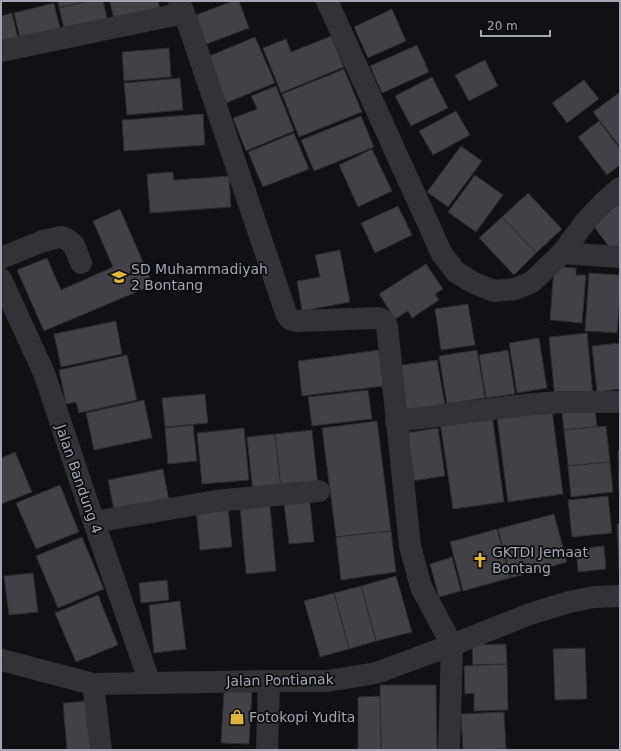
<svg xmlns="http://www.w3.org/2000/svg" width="621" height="751" font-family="'DejaVu Sans',sans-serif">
<rect width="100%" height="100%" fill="#111113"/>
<g fill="#414146" stroke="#2c2c2e">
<polygon points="58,1 88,1 59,8"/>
<polygon points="88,1 103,1 110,31 67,41 59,8"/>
<polygon points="112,1 158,1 164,26 118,37 110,2"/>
<polygon points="233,1 239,1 249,28 204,45 193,16"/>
<polygon points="54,3 63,41 23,50 14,13"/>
<polygon points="392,9 406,41 368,58 354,27"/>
<polygon points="12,13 21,51 1,56 1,16"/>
<polygon points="331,36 344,67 281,93 263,48 286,39 291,52"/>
<polygon points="255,37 275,83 226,103 207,57"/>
<polygon points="417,45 429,72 382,93 370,66"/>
<polygon points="169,48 171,77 124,81 122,52"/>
<polygon points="485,60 498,86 469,101 455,75"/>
<polygon points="344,69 362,112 299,137 282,94"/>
<polygon points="432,77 448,108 411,126 395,96"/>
<polygon points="180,78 183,110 127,115 124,83"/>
<polygon points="584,80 599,99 567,123 552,103"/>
<polygon points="276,86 294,131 246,151 233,118 257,109 251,96"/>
<polygon points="620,92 620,147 593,112"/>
<polygon points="456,111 470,135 433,155 419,131"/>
<polygon points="203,114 205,145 124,151 122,120"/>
<polygon points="361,116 374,147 314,171 301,140"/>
<polygon points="599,121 620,149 620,165 607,175 578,137"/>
<polygon points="294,133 309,169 263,187 248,152"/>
<polygon points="461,146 482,161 448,207 427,192"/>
<polygon points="372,149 392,191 358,207 339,165"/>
<polygon points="173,172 174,180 229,176 231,207 150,213 147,174"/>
<polygon points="475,175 503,195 476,232 448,212"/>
<polygon points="528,193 562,229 536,253 502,217"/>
<polygon points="620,203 620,246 613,252 592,224"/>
<polygon points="398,206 412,235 375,253 361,223"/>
<polygon points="120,209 153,285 44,331 17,270 47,258 61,290 113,267 93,221"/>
<polygon points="502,217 536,253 514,275 479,238"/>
<polygon points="340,250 350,302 302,311 297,281 320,277 315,255"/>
<polygon points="426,264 443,289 435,294 439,300 412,318 408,311 395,319 379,294"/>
<polygon points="554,267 576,268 576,275 586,275 582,323 550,320"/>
<polygon points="589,273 620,275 620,297 617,333 585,331"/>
<polygon points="468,304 475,345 441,350 435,309"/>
<polygon points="116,321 122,354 61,367 54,334"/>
<polygon points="587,333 593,395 555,399 549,337"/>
<polygon points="539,338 547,388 517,393 509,343"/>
<polygon points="620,343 620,389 597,392 592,346"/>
<polygon points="379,350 384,386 302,396 298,361"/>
<polygon points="477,350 485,398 447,404 439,356"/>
<polygon points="508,350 515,394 486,398 479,355"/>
<polygon points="127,355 137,400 79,413 76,402 66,404 59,370"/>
<polygon points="437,360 445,405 403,412 396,366"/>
<polygon points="368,390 372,419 312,426 308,397"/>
<polygon points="205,394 208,423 165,427 162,398"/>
<polygon points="144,400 152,438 94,450 86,413"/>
<polygon points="595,408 597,427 564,430 562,412"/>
<polygon points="552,410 563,494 508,502 497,418"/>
<polygon points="492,414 504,502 453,509 440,422"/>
<polygon points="377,421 391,531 336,537 322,428"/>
<polygon points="193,425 197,461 168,464 165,428"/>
<polygon points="606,426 610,462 568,466 564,430"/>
<polygon points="244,428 249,480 202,484 197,433"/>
<polygon points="438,428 445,476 412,481 405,433"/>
<polygon points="312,430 318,486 281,490 275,434"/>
<polygon points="275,434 281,490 253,493 247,437"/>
<polygon points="618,451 620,451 620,491 619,491"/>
<polygon points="15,452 32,492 1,504 1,458"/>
<polygon points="610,462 613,492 571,497 568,466"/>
<polygon points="163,469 169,501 114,511 108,480"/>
<polygon points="60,485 79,532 36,549 16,503"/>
<polygon points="608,496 612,533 572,537 568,500"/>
<polygon points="310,502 314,542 289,544 284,504"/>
<polygon points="270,505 276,571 246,574 240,507"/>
<polygon points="228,507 232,547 200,550 196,510"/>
<polygon points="554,514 567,562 511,578 498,529"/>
<polygon points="620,523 620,570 619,570 617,524"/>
<polygon points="497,529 510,578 463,591 450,542"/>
<polygon points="391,531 396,572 341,580 336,537"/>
<polygon points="82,537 104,589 58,608 36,556"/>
<polygon points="604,546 606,569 578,572 576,549"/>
<polygon points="452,557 461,591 439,597 430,564"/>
<polygon points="33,573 38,612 9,615 4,576"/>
<polygon points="396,576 412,632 376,641 361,586"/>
<polygon points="167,580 169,600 141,603 139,583"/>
<polygon points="361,586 376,641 349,649 334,593"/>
<polygon points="334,593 349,649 320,657 304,601"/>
<polygon points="98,595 118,645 76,662 55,613"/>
<polygon points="180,601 186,649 154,653 149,605"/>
<polygon points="506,644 507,664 473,665 472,645"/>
<polygon points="585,648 587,699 555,700 553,649"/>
<polygon points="507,664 508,710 474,711 474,693 465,694 464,666"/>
<polygon points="380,685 436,685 437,750 381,750"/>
<polygon points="224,690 252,692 249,744 221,743"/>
<polygon points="380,696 381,750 358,750 358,697"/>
<polygon points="89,701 94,750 67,750 63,703"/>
<polygon points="504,712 506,749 463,750 461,714"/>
</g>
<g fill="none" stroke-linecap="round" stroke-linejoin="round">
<g stroke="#333337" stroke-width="22">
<polyline points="179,1 191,32 286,313 290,319 297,321 379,318 384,321 387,326 410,546 421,587 452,645 449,750"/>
<polyline points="327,1 442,254 456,272 474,283 494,291 515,289 532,282 562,253 586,221 604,202 620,188"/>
<polyline points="1,51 184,13"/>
<polyline points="562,253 620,257"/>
<polyline points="1,258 43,241 61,237 65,238 74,245 81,263"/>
<polyline points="1,279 44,373 94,522 150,683"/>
<polyline points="396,421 534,404 561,402 620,402"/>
<polyline points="94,522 216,501 319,491"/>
<polyline points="1,660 93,684 269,681 327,681 376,673 452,645 530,614 569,602 594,597 620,596"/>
<polyline points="93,684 101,750"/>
<polyline points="267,750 269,681"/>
</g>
</g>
<defs>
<g id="school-bare" transform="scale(1.2)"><path d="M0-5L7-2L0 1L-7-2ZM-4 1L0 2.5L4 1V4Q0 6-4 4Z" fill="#dfb43d" stroke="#0c0c0e" stroke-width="2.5" paint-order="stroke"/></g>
<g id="church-bare" transform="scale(1.2)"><path d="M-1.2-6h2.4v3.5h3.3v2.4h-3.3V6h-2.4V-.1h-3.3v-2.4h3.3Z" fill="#dfb43d" stroke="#0c0c0e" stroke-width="2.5" paint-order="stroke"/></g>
<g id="shop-bare" transform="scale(1.2)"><path d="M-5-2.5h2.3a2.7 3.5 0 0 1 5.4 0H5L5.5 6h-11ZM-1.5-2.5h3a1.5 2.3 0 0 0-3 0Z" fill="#dfb43d" stroke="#0c0c0e" stroke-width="2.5" paint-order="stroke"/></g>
</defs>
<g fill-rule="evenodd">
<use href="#school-bare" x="119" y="277"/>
<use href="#church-bare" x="480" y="560"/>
<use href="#shop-bare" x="237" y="717"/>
</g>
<g text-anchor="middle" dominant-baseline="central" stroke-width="3.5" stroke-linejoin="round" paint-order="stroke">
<g font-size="14" fill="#a4a7b2" stroke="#0c0c0e" text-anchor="start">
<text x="131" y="269">SD Muhammadiyah<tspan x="131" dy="16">2 Bontang</tspan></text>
<text x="492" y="552">GKTDI Jemaat<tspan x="492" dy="16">Bontang</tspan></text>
<text x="249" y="717">Fotokopi Yudita</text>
</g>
<g font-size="14" fill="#a4a7b2" stroke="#0c0c0e">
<text transform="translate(79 479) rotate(71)">Jalan Bandung 4</text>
<text transform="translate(280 680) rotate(-1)">Jalan Pontianak</text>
</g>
</g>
<rect width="621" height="751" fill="none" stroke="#a4a7b2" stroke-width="4"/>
<path d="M481 30v6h69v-6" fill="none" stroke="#a4a7b2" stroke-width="2"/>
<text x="487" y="30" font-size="12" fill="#a4a7b2" stroke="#0c0c0e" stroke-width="3" paint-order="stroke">20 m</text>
</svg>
